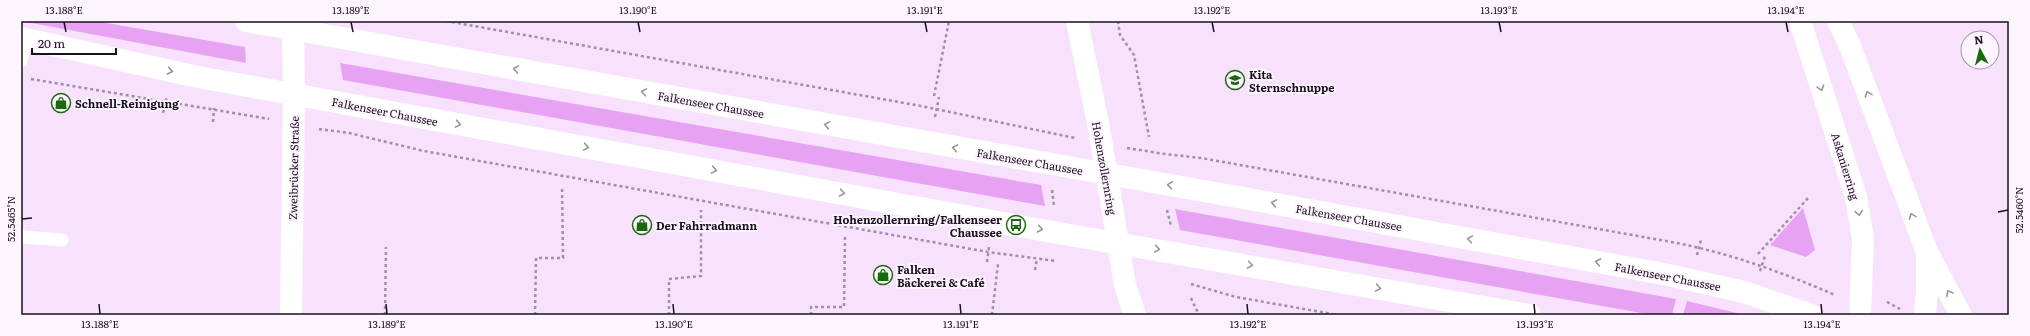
<svg xmlns="http://www.w3.org/2000/svg" width="2030" height="336" font-family="Literata,serif">
<rect width="100%" height="100%" fill="#f8e1fc"/>
<g fill="#e8a2f4">
<polygon points="21,21 95,21 245,47 246,63"/>
<polygon points="340,63 1041,185 1045,206 343,80"/>
<polygon points="1803,208 1815,250 1806,257 1770,245"/>
<polygon points="1175,209 1676,299 1672,315 1652,315 1180,230"/>
<polygon points="1687,301 1737,313 1741,315 1683,315"/>
</g>
<g fill="none" stroke-linecap="round" stroke-linejoin="round">
<g stroke="#a28ea5" stroke-width="2.5" stroke-dasharray="3 3" stroke-linecap="butt">
<polyline points="446,21 921,106 1075,138"/>
<polyline points="1118,21 1120,35 1134,55 1149,137"/>
<polyline points="31,79 269,119"/>
<polyline points="934,96 949,21"/>
<polyline points="163,113 167,96"/>
<polyline points="935,117 939,97"/>
<polyline points="213,122 214,108"/>
<polyline points="319,129 349,133 424,151 988,252 1056,261"/>
<path d="M1127 148 1165 154 1201 158 1677 243C1732 254 1784 273 1835 295"/>
<polyline points="1052,190 1054,206"/>
<polyline points="1167,210 1171,226"/>
<polyline points="1758,254 1808,198"/>
<polyline points="1697,255 1701,240"/>
<polyline points="987,262 989,247"/>
<polyline points="1035,270 1037,258"/>
<polyline points="1760,271 1765,256"/>
<polyline points="1191,284 1236,297 1338,315"/>
<polyline points="1191,298 1199,315"/>
<polyline points="1887,302 1900,309"/>
<polyline points="385,315 386,247"/>
<polyline points="535,315 536,258 563,258 562,186"/>
<polyline points="669,315 669,279 701,276 701,210"/>
<polyline points="811,315 811,307 844,307 845,237"/>
<polyline points="992,315 998,264"/>
</g>
<g stroke="#fff" stroke-width="13">
<polyline points="21,61 26,39"/>
<polyline points="21,235 23,237 62,240"/>
</g>
<g stroke="#fff" stroke-width="22">
<polyline points="1077,21 1099,128 1125,285 1135,315"/>
<polyline points="291,315 294,94 293,21"/>
</g>
<g stroke="#fff" stroke-width="22">
<polyline points="246,21 1260,201 1664,274 1744,292 1811,315"/>
<polyline points="1800,21 1856,197 1863,239 1860,315"/>
<polyline points="1838,21 1850,46 1927,252 1961,315"/>
<polyline points="21,38 198,77 1058,233 1530,315"/>
<polyline points="1925,315 1927,290 1927,255"/>
</g>
</g>
<defs><path id="oneway-chevron" d="M-2-3.5L2.5 0L-2 3.5" fill="none" stroke-width="1.6" stroke-linecap="round" stroke-linejoin="round"/></defs>
<g stroke="#99939a">
<use href="#oneway-chevron" transform="translate(516 69) rotate(-170)"/>
<use href="#oneway-chevron" transform="translate(170 71) rotate(12)"/>
<use href="#oneway-chevron" transform="translate(1821 88) rotate(72)"/>
<use href="#oneway-chevron" transform="translate(644 92) rotate(-170)"/>
<use href="#oneway-chevron" transform="translate(1868 94) rotate(-110)"/>
<use href="#oneway-chevron" transform="translate(458 124) rotate(10)"/>
<use href="#oneway-chevron" transform="translate(827 125) rotate(-170)"/>
<use href="#oneway-chevron" transform="translate(586 147) rotate(10)"/>
<use href="#oneway-chevron" transform="translate(955 148) rotate(-170)"/>
<use href="#oneway-chevron" transform="translate(714 170) rotate(10)"/>
<use href="#oneway-chevron" transform="translate(1170 185) rotate(-172)"/>
<use href="#oneway-chevron" transform="translate(842 193) rotate(10)"/>
<use href="#oneway-chevron" transform="translate(1274 203) rotate(-170)"/>
<use href="#oneway-chevron" transform="translate(1859 213) rotate(81)"/>
<use href="#oneway-chevron" transform="translate(1912 216) rotate(-110)"/>
<use href="#oneway-chevron" transform="translate(1040 229) rotate(11)"/>
<use href="#oneway-chevron" transform="translate(1470 239) rotate(-170)"/>
<use href="#oneway-chevron" transform="translate(1157 249) rotate(9)"/>
<use href="#oneway-chevron" transform="translate(1598 262) rotate(-169)"/>
<use href="#oneway-chevron" transform="translate(1250 265) rotate(10)"/>
<use href="#oneway-chevron" transform="translate(1378 288) rotate(10)"/>
<use href="#oneway-chevron" transform="translate(1949 293) rotate(-118)"/>
</g>
<path fill="none" stroke="#1d0f1f" stroke-width="1.5" d="M64 22 66 32M351 22 353 32M638 22 640 32M925 22 927 32M1212 22 1214 32M1499 22 1501 32M1786 22 1788 32M1998 212 2008 210M22 219 32 218M99 304 100 314M386 304 387 314M673 304 674 314M960 304 961 314M1247 304 1248 314M1534 304 1535 314M1821 304 1822 314"/>
<defs>
<g id="school-ring" transform="scale(1)"><circle r="9.5" fill="#fcf5fe" stroke="#1a6a0d" stroke-width="1.5"/><path d="M0-5L7-2L0 1L-7-2ZM-4 1L0 2.5L4 1V4Q0 6-4 4Z" fill="#1a6a0d"/></g>
<g id="shop-ring" transform="scale(1)"><circle r="9.5" fill="#fcf5fe" stroke="#1a6a0d" stroke-width="1.5"/><path d="M-5-2.5h2.3a2.7 3.5 0 0 1 5.4 0H5L5.5 6h-11ZM-1.5-2.5h3a1.5 2.3 0 0 0-3 0Z" fill="#1a6a0d"/></g>
<g id="bus-ring" transform="scale(1)"><circle r="9.5" fill="#fcf5fe" stroke="#1a6a0d" stroke-width="1.5"/><path d="M-5-6H5V4H4V6H2V4H-2V6H-4V4H-5ZM-3.5-4V0h7V-4ZM-3.5 1.2v1.5H-2V1.2ZM2 1.2v1.5H3.5V1.2Z" fill="#1a6a0d"/></g>
</defs>
<g fill-rule="evenodd">
<use href="#school-ring" x="1235" y="80"/>
<use href="#shop-ring" x="61" y="103"/>
<use href="#shop-ring" x="642" y="225"/>
<use href="#bus-ring" x="1016" y="225"/>
<use href="#shop-ring" x="883" y="275"/>
</g>
<g text-anchor="middle" dominant-baseline="central" stroke-width="4" stroke-linejoin="round" paint-order="stroke">
<g font-size="11" font-weight="bold" fill="#1d0f1f" stroke="#fcf5fe" text-anchor="start">
<text x="1249" y="74">Kita<tspan x="1249" dy="13">Sternschnuppe</tspan></text>
<text x="75" y="103">Schnell-Reinigung</text>
<text x="1002" y="219" text-anchor="end">Hohenzollernring/Falkenseer<tspan x="1002" dy="13">Chaussee</tspan></text>
<text x="656" y="225">Der Fahrradmann</text>
<text x="897" y="269">Falken<tspan x="897" dy="13">Bäckerei &amp; Café</tspan></text>
</g>
<g font-size="11" fill="#1d0f1f" stroke="#fcf5fe">
<text transform="translate(711 104) rotate(10)">Falkenseer Chaussee</text>
<text transform="translate(385 111) rotate(11)">Falkenseer Chaussee</text>
<text transform="translate(1030 161) rotate(10)">Falkenseer Chaussee</text>
<text transform="translate(1846 166) rotate(73)">Askanierring</text>
<text transform="translate(293 168) rotate(-89)">Zweibrücker Straße</text>
<text transform="translate(1105 168) rotate(80)">Hohenzollernring</text>
<text transform="translate(1349 217) rotate(10)">Falkenseer Chaussee</text>
<text transform="translate(1668 276) rotate(11)">Falkenseer Chaussee</text>
</g>
</g>
<rect width="2030" height="336" fill="none" stroke="#fcf5fe" stroke-width="44"/>
<g transform="translate(1980 50) rotate(353)"><circle r="19" fill="#fcf5fe" stroke="#a399a5"/>
<path d="M0-3L7 15L0 10L-7 15Z" fill="#1a6a0d"/>
<text y="-6" font-size="11" font-weight="bold" text-anchor="middle" fill="#1d0f1f">N</text>
</g>
<path d="M32 48v6h84v-6" fill="none" stroke="#1d0f1f" stroke-width="2"/>
<text x="38" y="48" font-size="12" fill="#1d0f1f" stroke="#fcf5fe" stroke-width="3" paint-order="stroke">20 m</text>
<rect x="22" y="22" width="1986" height="292" fill="none" stroke="#1d0f1f" stroke-width="1.5"/>
<g font-size="10" text-anchor="middle" fill="#1d0f1f">
<text x="64" y="14">13.188°E</text>
<text x="351" y="14">13.189°E</text>
<text x="638" y="14">13.190°E</text>
<text x="925" y="14">13.191°E</text>
<text x="1212" y="14">13.192°E</text>
<text x="1499" y="14">13.193°E</text>
<text x="1786" y="14">13.194°E</text>
<text transform="translate(2019 210) rotate(-90)" y="4">52.5460°N</text>
<text transform="translate(11 219) rotate(-90)" y="4">52.5465°N</text>
<text x="100" y="328">13.188°E</text>
<text x="387" y="328">13.189°E</text>
<text x="674" y="328">13.190°E</text>
<text x="961" y="328">13.191°E</text>
<text x="1248" y="328">13.192°E</text>
<text x="1535" y="328">13.193°E</text>
<text x="1822" y="328">13.194°E</text>
</g>
</svg>
